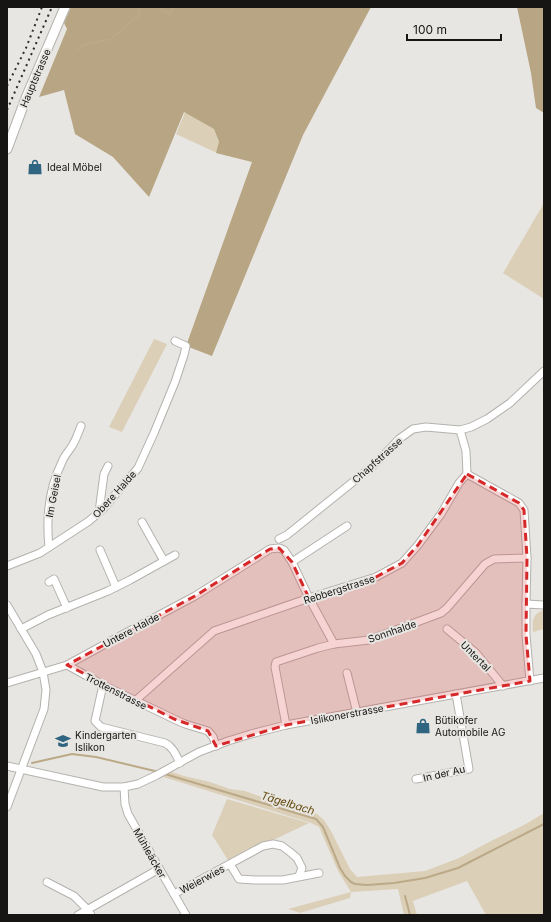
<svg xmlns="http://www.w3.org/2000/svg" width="551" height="922" font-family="Inter,sans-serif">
<rect width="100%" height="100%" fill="#e8e6e2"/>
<g fill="#dbcfb8">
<polygon points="185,112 214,129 219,143 217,153 176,134"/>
<polygon points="544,203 544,299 503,273"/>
<polygon points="154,339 167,344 122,432 109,427"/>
<path d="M544 610V629L533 632C532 621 532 614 544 610Z"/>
<polygon points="166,770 184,776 210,782 230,789 245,791 281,804 297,807 317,814 324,820 331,831 350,869 357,877 425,871 459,858 489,842 524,825 544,813 544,915 486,915 467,881 413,901 417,915 404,915 398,889 351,892 350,898 300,913 288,909 351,892 338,871 319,827 311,823 157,775"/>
<polygon points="227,799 309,823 263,845 230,863 212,835"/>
</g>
<g fill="#b7a583">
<polygon points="71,7 371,7 303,135 212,356 186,346 252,162 216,153 219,142 214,129 184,112 149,197 113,157 75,134 64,90 39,97 67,29 64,23"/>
<polygon points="517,7 544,7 544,113 536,108 531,73"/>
</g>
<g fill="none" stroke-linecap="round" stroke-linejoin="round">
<g stroke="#bba987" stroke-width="2">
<polyline points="159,7 163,11 170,14 173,7"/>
<polyline points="76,50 84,45 111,39 139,15 139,7"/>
<polyline points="32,763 72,754 96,757 159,772"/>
<polyline points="165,774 316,819 323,827 340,868 345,876 351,882 355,884 367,885 394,883 425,878 458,868 544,824"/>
<polyline points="405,896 410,915"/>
</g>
<g stroke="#b4b2ae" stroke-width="9">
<g id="minor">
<polyline points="460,430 466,451 467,474 519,503 524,510 527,558 526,604"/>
<polyline points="99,512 104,474 108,466"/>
<polyline points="142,522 164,561"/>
<polyline points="279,539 287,535 374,465 399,439 413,429 426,427 460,430 471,427 487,419 510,403 544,371"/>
<path d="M49 547C46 518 49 488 62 462 64 456 69 451 72 446 76 440 78 433 81 426"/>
<polyline points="100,550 116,587"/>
<polyline points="292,562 347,526"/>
<polyline points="7,566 40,553 89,521 103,509 138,468 154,433 175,382 184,355 186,346 175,341"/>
<polyline points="49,582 54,579 67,608"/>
<polyline points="7,605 36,654 43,672 46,690 44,709 7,807"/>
<polyline points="21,629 48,615 108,591 130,580 175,555"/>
<polyline points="447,629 476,653 503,686"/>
<polyline points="67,665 120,636 195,596 270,549 279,548 284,550 292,562 309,598 334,644"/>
<polyline points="347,673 357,713"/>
<polyline points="530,681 526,635 526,604 544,605"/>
<polyline points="7,683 67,665 103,685 174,719 185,724 208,731 213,737 216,746"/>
<path d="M103 685 95 721 101 727 165 743C173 747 176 755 180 763"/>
<polyline points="135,701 214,631 309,598 376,577 402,563 418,545 441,514 459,483 467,474"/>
<polyline points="286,725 275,667 276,662 318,648 334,644 369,640 441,613 447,608 485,564 494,559 527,558"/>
<polyline points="7,766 103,787 124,787 138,784 157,775 199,752 228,741 251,734 286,725 544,678"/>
<polyline points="416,779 469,769 456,694"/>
<polyline points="124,787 125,804 128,814 186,915"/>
<polyline points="230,864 239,879 255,880 283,880 319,873"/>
<polyline points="47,882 74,896 88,910 91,915"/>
<polyline points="174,894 263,846 273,844 282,846 290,852 297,858 302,868 299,876"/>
<polyline points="78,915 159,869"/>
</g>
</g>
<g stroke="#b4b2ae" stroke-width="11">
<polyline id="major" points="7,149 26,98 65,7"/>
</g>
<use href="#minor" stroke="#fff" stroke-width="7"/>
<use href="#major" stroke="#fff" stroke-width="9"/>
<g stroke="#2f2e2c" stroke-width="2" stroke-dasharray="2 4" stroke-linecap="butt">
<polyline points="7,86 26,48 42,7"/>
<polyline points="7,110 52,7"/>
</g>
</g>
<path fill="#d62828" fill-opacity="0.2" stroke="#d62828" stroke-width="3" stroke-dasharray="8 5" stroke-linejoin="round" d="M467 474 519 503 524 510 527 558 526 635 530 681 286 725 216 746 208 731 174 719 67 665 195 596 270 549 279 548 292 562 309 598 376 577 402 563 418 545Z"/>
<defs>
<g id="shop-bare" transform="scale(1.2)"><path d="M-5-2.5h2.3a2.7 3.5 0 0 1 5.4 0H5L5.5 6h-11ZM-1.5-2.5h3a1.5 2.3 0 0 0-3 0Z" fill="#2f6580" stroke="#e8e6e2" stroke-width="2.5" paint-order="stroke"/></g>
<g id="school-bare" transform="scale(1.2)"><path d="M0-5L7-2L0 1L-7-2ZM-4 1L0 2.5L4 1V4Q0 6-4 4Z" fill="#2f6580" stroke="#e8e6e2" stroke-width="2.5" paint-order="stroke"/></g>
</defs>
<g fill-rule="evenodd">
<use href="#shop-bare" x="35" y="167"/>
<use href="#shop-bare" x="423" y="726"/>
<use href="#school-bare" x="63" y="741"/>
</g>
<g text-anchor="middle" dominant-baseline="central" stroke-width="4" stroke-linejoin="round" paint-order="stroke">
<g font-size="10" fill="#161513" stroke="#e8e6e2">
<text transform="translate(35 78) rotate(-67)">Hauptstrasse</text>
<text transform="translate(377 460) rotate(-42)">Chapfstrasse</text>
<text transform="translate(114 494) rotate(-48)">Obere Halde</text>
<text transform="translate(53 496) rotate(-79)">Im Geisel</text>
<text transform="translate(339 589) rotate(-18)">Rebbergstrasse</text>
<text transform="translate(131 630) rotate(-28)">Untere Halde</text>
<text transform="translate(392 631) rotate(-19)">Sonnhalde</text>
<text transform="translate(476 656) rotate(45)">Untertal</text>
<text transform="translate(116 691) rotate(27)">Trottenstrasse</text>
<text transform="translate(347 714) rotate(-10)">Islikonerstrasse</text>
<text transform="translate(444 773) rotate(-13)">In der Au</text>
<text transform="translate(150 853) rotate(60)">Mühleäcker</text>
<text transform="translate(202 879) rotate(-28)">Weierwies</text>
</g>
<g font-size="10" fill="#161513" stroke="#e8e6e2" text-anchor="start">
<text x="47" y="167">Ideal Möbel</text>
<text x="435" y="720">Bütikofer<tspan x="435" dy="12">Automobile AG</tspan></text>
<text x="75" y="735">Kindergarten<tspan x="75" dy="12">Islikon</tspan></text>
</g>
<g font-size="11" font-style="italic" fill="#63490b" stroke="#e8e6e2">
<text transform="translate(288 803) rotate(17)">Tägelbach</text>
</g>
</g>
<rect width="551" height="922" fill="none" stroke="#161513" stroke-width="16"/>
<path d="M407 34v6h94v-6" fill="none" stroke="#161513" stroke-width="2"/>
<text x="413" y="34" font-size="12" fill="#161513" stroke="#e8e6e2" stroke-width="3" paint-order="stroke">100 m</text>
</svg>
